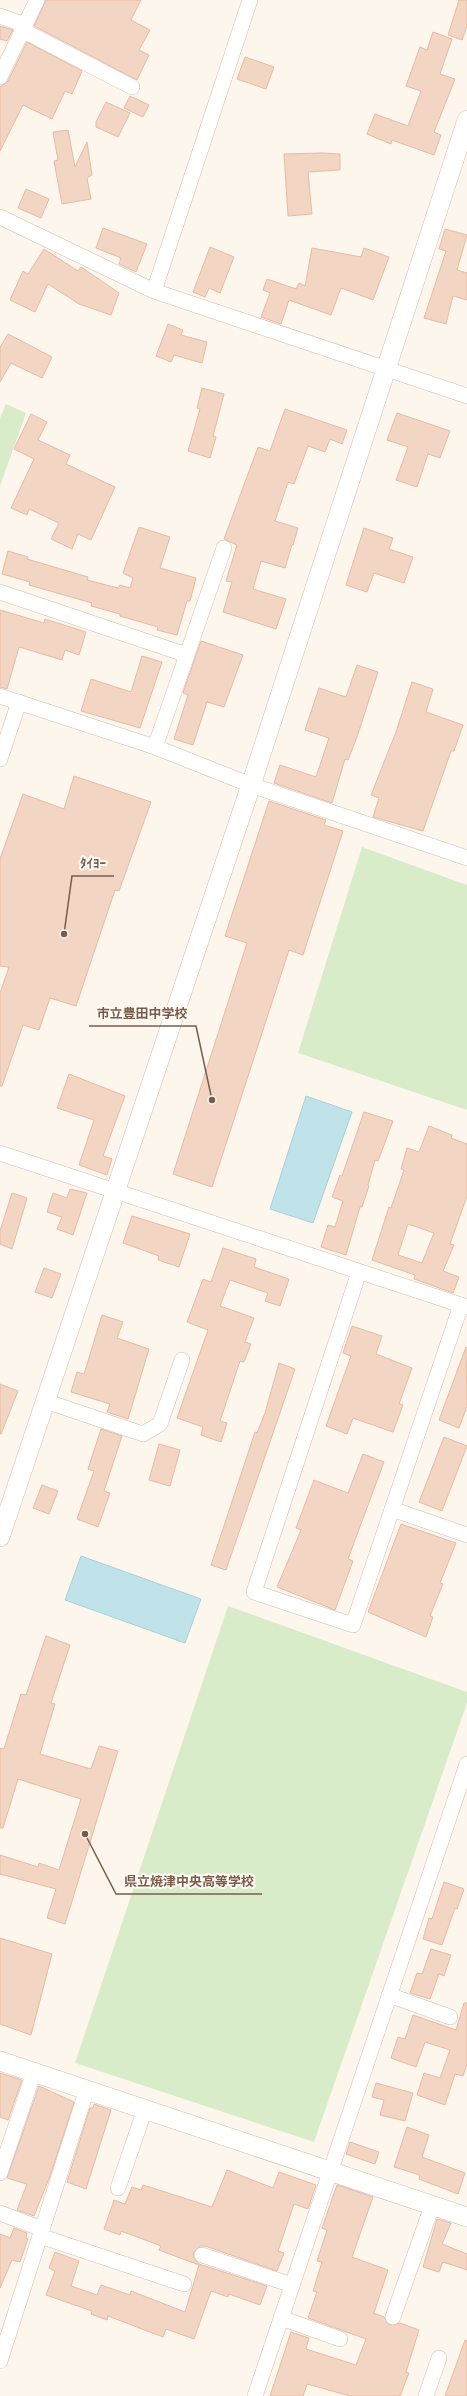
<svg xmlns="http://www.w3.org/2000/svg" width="467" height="2396" font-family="'PT Sans Narrow','Noto Sans JP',sans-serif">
<rect width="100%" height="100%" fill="#fdf6ec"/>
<g fill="#d8ecc9">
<polygon points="6,404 26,413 0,486 0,418"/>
<polygon points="362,847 467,885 467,1110 298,1053"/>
<polygon points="228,1606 467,1692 467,1703 314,2142 75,2063"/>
</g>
<g fill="#bfe3e8" stroke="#a5d3da">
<polygon points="306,1096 352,1112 313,1223 270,1209"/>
<polygon points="81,1556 201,1599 185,1643 65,1600"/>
</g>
<g fill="#f3d5c3" stroke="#e6bba3" fill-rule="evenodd">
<polygon points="46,0 141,0 131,20 150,30 139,50 149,55 137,80 34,26"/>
<polygon points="459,0 467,0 467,26 462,40 448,35"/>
<polygon points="0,26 13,30 7,41 0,39"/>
<polygon points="433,32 452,39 440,74 455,79 434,132 441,135 434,155 392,140 391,144 367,134 375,114 408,126 421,91 406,86 420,47 427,50"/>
<polygon points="27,42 82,71 72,94 65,91 52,119 23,105 0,151 0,87 8,81"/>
<polygon points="245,57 274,67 266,89 237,79"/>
<polygon points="130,96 149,105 143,117 124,108"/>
<polygon points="106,102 130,113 118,137 96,127 96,122"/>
<polygon points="68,130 75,167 87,142 92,175 87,178 91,199 62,204 54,161 58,160 53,132"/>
<polygon points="323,153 340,154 340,170 308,172 312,214 288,216 284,154"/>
<polygon points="26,189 49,199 41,218 18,208"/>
<polygon points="103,228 147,244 136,272 119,264 121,258 96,248"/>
<polygon points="445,229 467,235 457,270 467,273 467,300 453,296 446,324 424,318 446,251 439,249"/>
<polygon points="210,247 234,257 220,293 209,288 205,297 193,292"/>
<polygon points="312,248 361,257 364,248 389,257 373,300 341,288 331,315 289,300 281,324 261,317 270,293 263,290 267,279 296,289 299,283 305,286"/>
<polygon points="44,249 78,271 81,267 119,293 111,315 79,304 48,284 35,312 10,300 23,271 28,274"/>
<polygon points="168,324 183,330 181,335 207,342 202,363 174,355 171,362 156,356"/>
<polygon points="8,334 52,357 42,378 11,363 0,382 0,347"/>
<polygon points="202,388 224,394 213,436 216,437 210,458 188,451 200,409 197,408"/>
<polygon points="285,409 347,430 342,444 330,439 325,452 308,446 294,484 288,482 275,521 298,528 293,545 292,545 285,568 261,561 253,589 286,599 276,629 223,612 232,582 226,581 237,545 224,539 258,447 270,451"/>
<polygon points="397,413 450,431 440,458 428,454 417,487 396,480 408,447 387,440"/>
<polygon points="31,414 47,422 38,440 70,455 66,464 115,487 91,540 78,534 72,549 51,539 59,523 29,509 27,515 11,508 34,459 14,449"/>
<polygon points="139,527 170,537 160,568 196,578 190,601 187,601 177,635 157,630 158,627 120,616 120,614 91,606 92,603 29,585 30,582 2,574 8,551 28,557 27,559 88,577 87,580 118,588 120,585 130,588 133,578 123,573"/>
<polygon points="364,528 393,538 389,549 413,557 404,583 374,573 367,592 346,585"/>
<polygon points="0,610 44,623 45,619 86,632 79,655 65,650 62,660 19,647 7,689 0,687"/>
<polygon points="201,641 243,655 224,707 207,702 193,745 174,739 188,695 183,693"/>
<polygon points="142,656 162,662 140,728 81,711 91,679 131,692"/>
<polygon points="357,665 378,672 357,737 348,760 345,759 332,803 274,783 280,765 316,777 329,738 305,730 319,688 346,697"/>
<polygon points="412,682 433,689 426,712 463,725 454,751 451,751 423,831 373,817 379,798 371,795 396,732"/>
<polygon points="74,776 151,802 119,891 115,890 76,1006 50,998 39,1030 23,1025 2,1086 0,1086 0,993 9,967 0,966 0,859 23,794 64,809"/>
<polygon points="269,801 326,820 324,825 343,831 303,955 289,950 212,1187 173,1174 247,943 225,936"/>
<polygon points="69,1074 125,1096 103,1156 112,1159 107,1175 79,1165 94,1120 57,1108"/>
<polygon points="364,1112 393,1121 378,1161 375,1160 368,1185 369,1186 362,1207 360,1207 346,1255 321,1247 328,1225 335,1227 343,1201 332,1197 340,1175 342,1176"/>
<path d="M429 1126 452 1135 451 1138 467 1144V1196L450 1244 454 1245 443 1271 459 1277 453 1293 414 1279 415 1275 372 1260 389 1207 391 1208 404 1170 401 1169 407 1148 419 1152ZM408 1224 434 1233 422 1263 398 1255Z"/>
<polygon points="70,1189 87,1193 73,1235 57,1229 62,1217 47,1212 53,1193 67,1198"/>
<polygon points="12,1193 27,1198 12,1249 0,1244 0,1231"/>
<polygon points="132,1216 190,1234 179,1267 158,1260 159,1256 123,1243"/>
<polygon points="223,1248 256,1259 254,1267 289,1279 280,1306 265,1301 268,1293 230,1280 220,1306 254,1318 245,1342 251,1344 244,1362 240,1361 220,1421 227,1423 221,1442 201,1435 203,1427 177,1418 208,1330 187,1322 203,1279 211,1282"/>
<polygon points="44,1268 61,1274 52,1298 35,1292"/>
<polygon points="102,1315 123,1322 117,1338 149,1349 128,1419 107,1412 110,1404 71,1392 77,1372 84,1374"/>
<polygon points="352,1326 382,1336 376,1354 412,1368 399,1404 403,1405 393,1432 353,1418 347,1434 326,1426 351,1356 343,1353"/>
<polygon points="466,1347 467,1406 459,1428 439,1420"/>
<polygon points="279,1363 295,1369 226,1570 211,1565 255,1432 257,1433 265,1413"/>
<polygon points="0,1384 18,1391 1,1434 0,1434"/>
<polygon points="101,1429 122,1436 104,1491 110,1493 98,1527 77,1519 94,1471 88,1469"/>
<polygon points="444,1437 467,1446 442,1511 419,1502"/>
<polygon points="159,1444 180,1450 170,1486 149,1480"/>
<polygon points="363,1454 384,1462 348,1559 353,1561 335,1610 277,1587 301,1530 296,1528 314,1480 348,1493"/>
<polygon points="42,1485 58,1491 49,1514 33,1508"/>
<polygon points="401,1524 456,1543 440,1583 443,1584 430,1616 433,1617 426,1637 368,1612"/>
<polygon points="46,1636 70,1645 51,1703 55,1704 40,1754 91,1769 99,1746 118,1751 65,1924 47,1918 56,1889 0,1874 0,1855 38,1867 39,1863 59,1870 81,1799 18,1779 3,1828 0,1828 0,1748 4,1749 21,1694 26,1695"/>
<polygon points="444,1882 464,1889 457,1909 455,1908 442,1945 423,1939 429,1918 432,1919"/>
<polygon points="0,1938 52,1954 31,2035 0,2024"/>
<polygon points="431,1949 451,1955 444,1976 439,1974 430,1999 410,1993 417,1973 422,1974"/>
<polygon points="464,2003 467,2003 467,2064 463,2076 455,2074 445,2105 417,2095 424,2073 440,2078 450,2050 425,2042 416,2067 391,2058 398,2037 405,2039 413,2015 456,2030"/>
<polygon points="0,2073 22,2080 8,2120 0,2117"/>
<polygon points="376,2083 413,2093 405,2121 380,2115 384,2100 372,2097"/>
<polygon points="39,2086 74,2102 50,2176 34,2216 17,2210 27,2184 7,2178"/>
<polygon points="94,2104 111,2110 86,2189 67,2182 90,2108 93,2108"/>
<polygon points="407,2127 429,2135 422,2157 465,2173 458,2194 419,2179 420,2175 394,2167"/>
<polygon points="350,2142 379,2152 375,2164 346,2154"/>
<polygon points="227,2170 273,2188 279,2172 316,2185 308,2209 294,2204 278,2251 284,2253 277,2271 205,2246 200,2246 194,2252 193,2257 199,2264 267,2286 260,2305 229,2294 228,2297 211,2291 194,2339 166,2329 163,2337 108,2316 107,2320 91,2314 92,2311 46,2295 55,2271 49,2268 55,2252 79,2261 71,2286 97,2295 101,2285 130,2295 131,2291 185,2312 199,2265 159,2250 161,2246 121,2231 120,2235 104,2229 114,2200 125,2204 132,2187 141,2190 143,2185 212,2207"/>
<polygon points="337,2185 373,2197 352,2257 388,2270 374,2313 384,2317 390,2325 400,2323 419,2330 406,2372 409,2373 400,2396 350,2396 307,2384 303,2396 270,2396 291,2332 309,2338 306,2349 356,2365 366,2339 308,2318 317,2292 313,2291 322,2262 317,2261 327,2230 322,2228"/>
<polygon points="437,2219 451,2223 442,2244 467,2254 467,2270 443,2262 439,2272 423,2267"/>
<polygon points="14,2228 27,2233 26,2238 28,2239 20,2262 12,2260 0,2288 0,2234 10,2238"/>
<polygon points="465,2340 467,2341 467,2396 445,2396"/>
</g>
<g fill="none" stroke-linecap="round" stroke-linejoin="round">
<g stroke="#d1beb0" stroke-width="16">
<g id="minor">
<polyline points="0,16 25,25"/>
<polyline points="22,30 132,87"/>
<polyline points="0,77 37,0"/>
<polyline points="0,217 154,291 467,396"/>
<polyline points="154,291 250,0"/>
<polyline points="0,592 187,655"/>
<polyline points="0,696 155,747 251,785 467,858"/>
<polyline points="155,747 224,548"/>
<polyline points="0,759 19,702"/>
<polyline points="0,1153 467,1307"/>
<polyline points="359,1272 254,1592 353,1625 461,1305"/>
<polyline points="45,1401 143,1434 160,1424 182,1360"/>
<polyline points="392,1509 467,1535"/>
<polyline points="389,1995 450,2017"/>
<polyline points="0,2173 34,2072"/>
<polyline points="118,2188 145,2109"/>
<polyline points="0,2213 42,2229"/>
<polyline points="40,2236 184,2284"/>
<polyline points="202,2255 292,2285"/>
<polyline points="393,2317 432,2206"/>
<polyline points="281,2318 340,2339"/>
<polyline points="0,2361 87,2089"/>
<polyline points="255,2396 467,1764"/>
<polyline points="426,2396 439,2358"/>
</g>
</g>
<g stroke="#d1beb0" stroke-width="20">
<g id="tertiary">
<polyline points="0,1537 251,785 467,120"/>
<polyline points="0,2061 467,2217"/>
</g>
</g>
<use href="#minor" stroke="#fff" stroke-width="15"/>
<use href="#tertiary" stroke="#fff" stroke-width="19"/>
</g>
<path fill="none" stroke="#7a5c4d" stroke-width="1.5" d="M64 934L72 876H114M212 1100L196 1026H89M85 1834L116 1894H262"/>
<g fill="#7a5c4d" stroke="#fffaf3" stroke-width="1.5">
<circle cx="64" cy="934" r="4"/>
<circle cx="212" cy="1100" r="4"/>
<circle cx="85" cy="1834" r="4"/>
</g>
<g font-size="13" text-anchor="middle" font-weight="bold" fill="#7a5c4d" stroke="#fffaf3" stroke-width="4" stroke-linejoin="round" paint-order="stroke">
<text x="93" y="868">ﾀｲﾖｰ</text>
<text x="142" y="1018">市立豊田中学校</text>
<text x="189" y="1886">県立焼津中央高等学校</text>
</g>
</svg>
